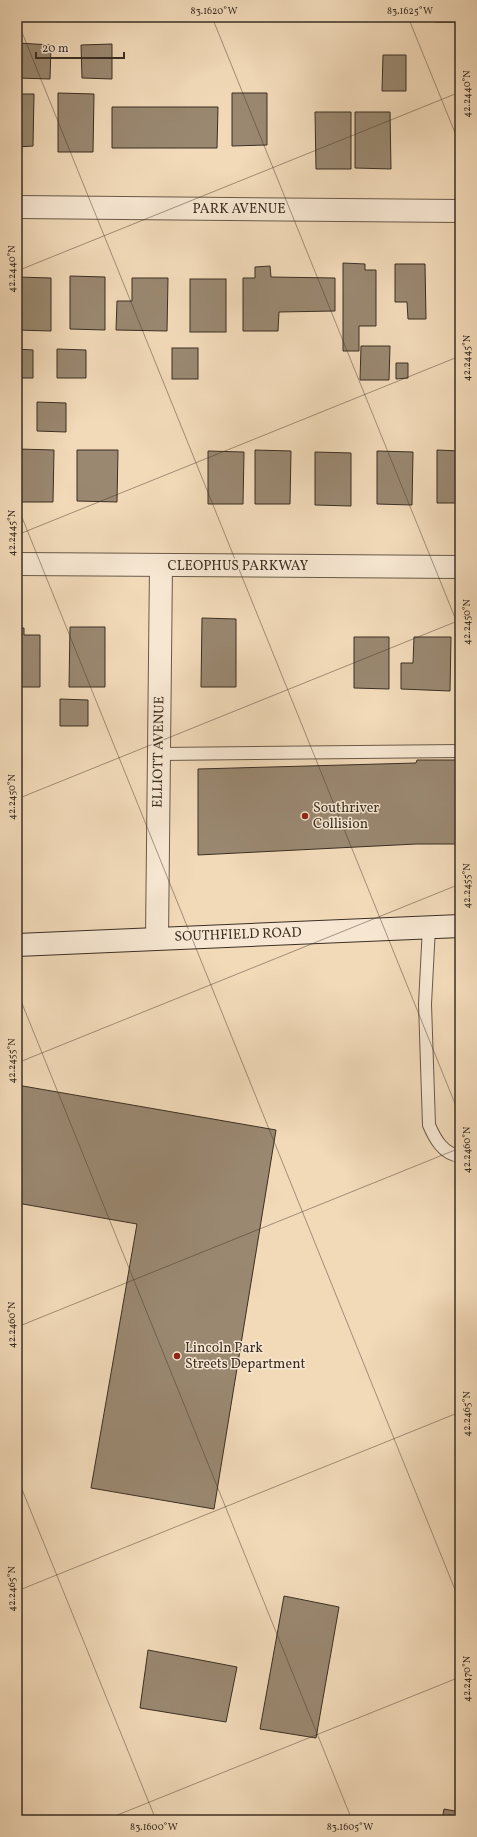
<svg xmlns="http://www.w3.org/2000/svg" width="477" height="1837" font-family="Vollkorn,serif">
<rect width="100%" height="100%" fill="#f2dab9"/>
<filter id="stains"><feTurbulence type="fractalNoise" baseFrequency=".005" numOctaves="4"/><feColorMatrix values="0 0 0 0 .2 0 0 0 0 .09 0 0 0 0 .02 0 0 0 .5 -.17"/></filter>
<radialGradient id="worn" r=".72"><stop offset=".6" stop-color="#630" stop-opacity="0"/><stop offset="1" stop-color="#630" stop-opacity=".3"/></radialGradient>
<g fill="#9a8871" stroke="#3b2f23">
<rect x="436" y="17" width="24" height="5"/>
<polygon points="18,43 51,45 50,79 17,78"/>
<polygon points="112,44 112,79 82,78 81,45"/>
<polygon points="383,55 406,55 406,91 382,91"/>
<polygon points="58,93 94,94 93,152 58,152"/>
<polygon points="232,93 267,93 267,145 232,146"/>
<polygon points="17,94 34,94 33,146 17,147"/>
<polygon points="112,107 218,107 217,148 112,148"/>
<polygon points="315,112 351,112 351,169 316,169"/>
<polygon points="355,112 390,112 391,169 355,168"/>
<polygon points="459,118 460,118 460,154 458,154"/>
<polygon points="343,263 365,264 365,270 376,270 376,326 359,326 359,351 343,351"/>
<polygon points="395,264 425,264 426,319 408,319 407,302 395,302"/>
<polygon points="270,266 271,277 335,278 335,311 279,312 278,331 243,331 243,278 255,278 255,267"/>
<polygon points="70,276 105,277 105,330 70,329"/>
<polygon points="17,277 51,278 51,331 17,330"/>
<polygon points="132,278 168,278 167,331 116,330 117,301 132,301"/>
<rect x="190" y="279" width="36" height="53"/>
<polygon points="361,346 390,346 389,380 360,380"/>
<rect x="172" y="348" width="26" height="31"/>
<polygon points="17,349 33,350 33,378 17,378"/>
<polygon points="57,349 86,350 86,378 57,378"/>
<polygon points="396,363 408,363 408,378 396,379"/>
<polygon points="37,402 66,403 66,432 37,431"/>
<polygon points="18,449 54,450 53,502 18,502"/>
<polygon points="77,450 118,450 117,502 77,501"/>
<polygon points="255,450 291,451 290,504 255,504"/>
<polygon points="437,450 460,451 460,503 437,503"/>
<polygon points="208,451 244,452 243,504 208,504"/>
<polygon points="377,451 413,452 412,505 377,504"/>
<polygon points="315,452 351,453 351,506 315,505"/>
<polygon points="202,618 236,619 236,687 201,687"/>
<polygon points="70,627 105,627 105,687 69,687"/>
<polygon points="17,628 24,628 24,635 40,635 40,687 17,687"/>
<polygon points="354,637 389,637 389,689 354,688"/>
<polygon points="414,637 451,637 450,691 401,689 401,663 413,663"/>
<polygon points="60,699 88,700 88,726 60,726"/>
<polygon points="417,760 460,760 460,844 416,844 198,855 198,769 416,763"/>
<polygon points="17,1085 276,1130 214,1509 91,1488 137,1224 17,1203"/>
<polygon points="284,1596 339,1607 316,1738 260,1729"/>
<polygon points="148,1650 237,1667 226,1722 140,1708"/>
<polygon points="444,1809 460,1812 460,1820 442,1820"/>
</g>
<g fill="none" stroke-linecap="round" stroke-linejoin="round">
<g stroke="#695a48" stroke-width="14">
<g id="service">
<polyline points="159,754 460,751"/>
<path d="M429 927 425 1004 429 1125C435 1139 443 1154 460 1156"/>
</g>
</g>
<g stroke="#695a48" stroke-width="24">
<g id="minor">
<polyline points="17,207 460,211"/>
<polyline points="17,564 460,567"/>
<polyline points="157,938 161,565"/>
</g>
</g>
<g stroke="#3b2f23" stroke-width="24">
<polyline id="secondary" points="17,945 460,926"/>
</g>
<use href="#service" stroke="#f7e7d2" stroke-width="12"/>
<use href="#minor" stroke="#f7e7d2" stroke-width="22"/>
<use href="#secondary" stroke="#f7e7d2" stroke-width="22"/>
</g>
<path fill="none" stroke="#3b2f23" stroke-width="1" stroke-opacity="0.45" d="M212 17 460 630M408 17 460 145M17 20 460 1116M17 271 460 92M17 505 460 1602M17 535 460 356M17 799 460 620M17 991 352 1820M17 1063 460 884M17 1327 460 1148M17 1477 156 1820M17 1591 460 1412M105 1820 460 1677"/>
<g fill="#8f2418" stroke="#f7e7d2" stroke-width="1.5">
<circle cx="305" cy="816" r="4"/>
<circle cx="177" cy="1356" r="4"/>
</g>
<g text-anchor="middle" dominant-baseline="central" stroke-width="3" stroke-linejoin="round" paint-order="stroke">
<g font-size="14" fill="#3b2f23" stroke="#f7e7d2">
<text x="239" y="209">PARK AVENUE</text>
<text x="238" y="566">CLEOPHUS PARKWAY</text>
<text transform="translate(159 752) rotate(-89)">ELLIOTT AVENUE</text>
<text transform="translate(238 935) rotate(-2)">SOUTHFIELD ROAD</text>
</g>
<g font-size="14" fill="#3b2f23" stroke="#f7e7d2" text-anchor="start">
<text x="313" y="808">Southriver<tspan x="313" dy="16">Collision</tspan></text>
<text x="185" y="1348">Lincoln Park<tspan x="185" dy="16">Streets Department</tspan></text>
</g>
</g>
<rect width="477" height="1837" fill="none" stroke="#f2dab9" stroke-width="44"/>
<path d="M36 52v6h88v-6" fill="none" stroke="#3b2f23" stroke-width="2"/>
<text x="42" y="52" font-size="12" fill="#3b2f23" stroke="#f7e7d2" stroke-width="3" paint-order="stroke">20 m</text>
<rect x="22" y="22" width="433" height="1793" fill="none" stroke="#3b2f23" stroke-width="1.5"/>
<g font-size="10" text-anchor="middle" fill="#3b2f23">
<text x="214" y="14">83.1620°W</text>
<text x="410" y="14">83.1625°W</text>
<text transform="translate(466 94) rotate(-90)" y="4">42.2440°N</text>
<text transform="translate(11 269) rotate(-90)" y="4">42.2440°N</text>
<text transform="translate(466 358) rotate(-90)" y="4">42.2445°N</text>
<text transform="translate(11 533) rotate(-90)" y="4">42.2445°N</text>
<text transform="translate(466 622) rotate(-90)" y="4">42.2450°N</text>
<text transform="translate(11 797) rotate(-90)" y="4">42.2450°N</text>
<text transform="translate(466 886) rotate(-90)" y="4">42.2455°N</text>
<text transform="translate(11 1061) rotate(-90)" y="4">42.2455°N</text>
<text transform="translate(466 1150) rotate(-90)" y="4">42.2460°N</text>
<text transform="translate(11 1325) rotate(-90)" y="4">42.2460°N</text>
<text transform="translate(466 1414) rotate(-90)" y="4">42.2465°N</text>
<text transform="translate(11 1589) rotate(-90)" y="4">42.2465°N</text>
<text transform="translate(466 1679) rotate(-90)" y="4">42.2470°N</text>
<text x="154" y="1830">83.1600°W</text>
<text x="350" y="1830">83.1605°W</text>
</g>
<rect width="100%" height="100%" filter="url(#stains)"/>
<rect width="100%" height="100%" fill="url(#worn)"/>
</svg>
